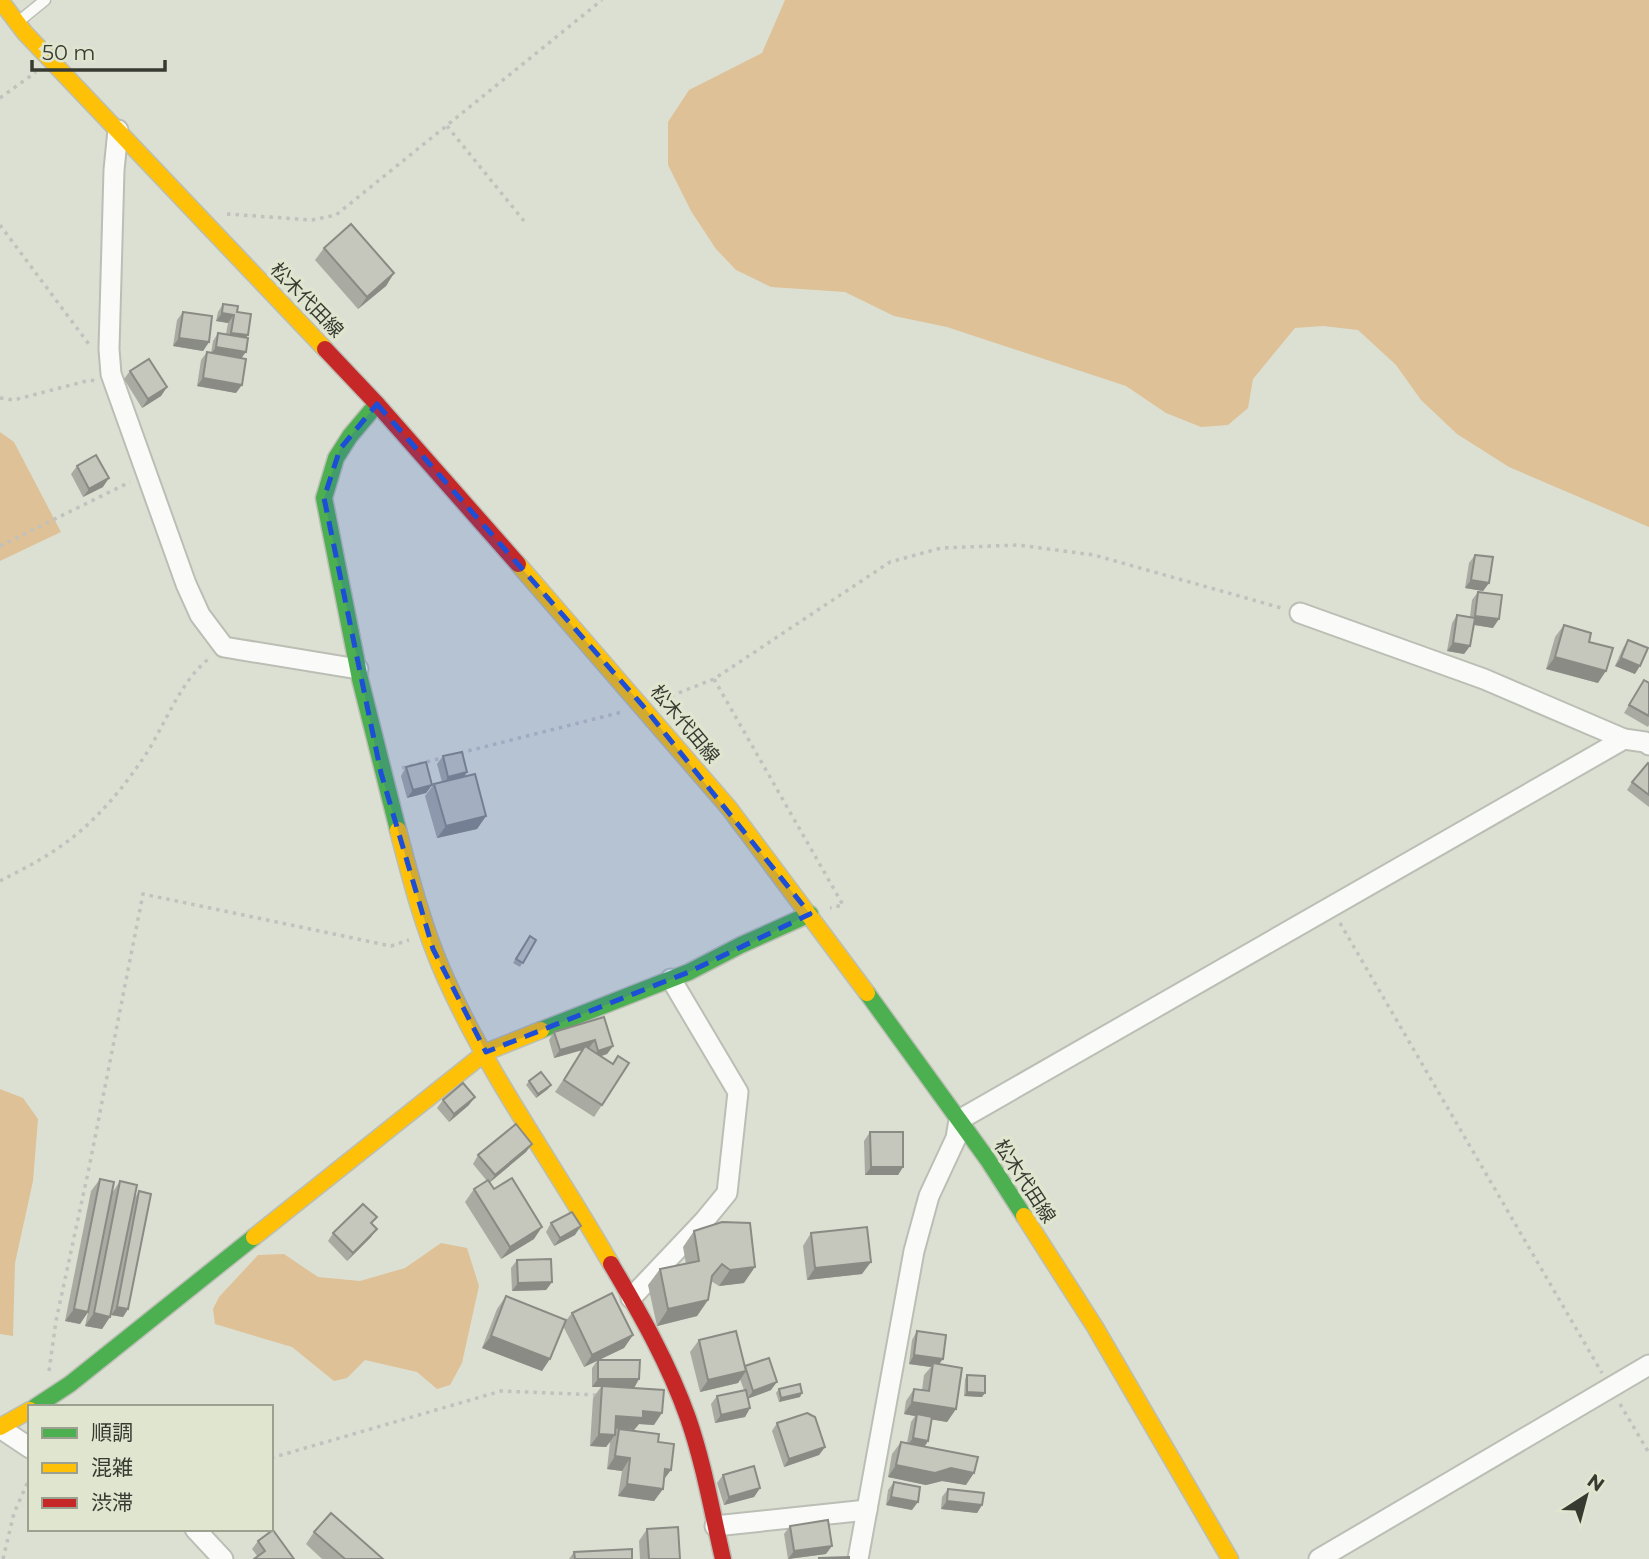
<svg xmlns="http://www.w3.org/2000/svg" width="1649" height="1559" font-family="Montserrat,'Noto Sans JP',sans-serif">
<rect width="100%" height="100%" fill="#dce0d3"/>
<g fill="#dec196">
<polygon points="785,0 1649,0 1649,527 1509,467 1457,434 1421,400 1396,365 1358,330 1323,326 1295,328 1253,379 1248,408 1228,425 1201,427 1166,413 1126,386 947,327 894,316 845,292 771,287 736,270 716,249 691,211 668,165 668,122 689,90 762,53"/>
<polygon points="0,432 14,442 61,532 0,561"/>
<polygon points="0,1089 23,1098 38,1119 33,1181 15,1263 13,1336 0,1334"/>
<polygon points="441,1243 467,1248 479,1286 462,1363 450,1385 437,1389 417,1372 365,1360 347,1378 334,1381 292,1347 215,1324 213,1309 219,1297 258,1255 284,1254 318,1277 360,1281 405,1268"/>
</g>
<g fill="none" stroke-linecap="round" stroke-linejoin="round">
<g stroke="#bbbeb4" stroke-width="13">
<polyline id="lane" points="18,22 45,0"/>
</g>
<g stroke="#bbbeb4" stroke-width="23">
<g id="street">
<polyline points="118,130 114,170 109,349 111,374 186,584 200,615 224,647 358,669"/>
<polyline points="1300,613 1484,679 1624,739 1645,742 1649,745"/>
<polyline points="631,1298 704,1221 727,1193 738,1092 671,979"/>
<polyline points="0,1428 30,1448"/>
<polyline points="715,1526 867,1510"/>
<polyline points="195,1529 223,1559"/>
<polyline points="858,1559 914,1251 929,1196 956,1138 959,1120 1624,739"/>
<polyline points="1319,1559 1649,1365"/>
</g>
</g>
<g stroke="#bbbeb4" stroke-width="19">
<g id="fast">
<polyline points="377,404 350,436 336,458 324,498 360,679 398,830"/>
<polyline points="867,993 988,1160 1024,1216"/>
<polyline points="541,1030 689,972 741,945 810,914"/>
<polyline points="35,1407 70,1384 254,1237"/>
</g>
</g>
<g stroke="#bbbeb4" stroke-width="19">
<g id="slow">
<polyline points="0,0 25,33 325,349"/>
<polyline points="518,564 729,808 867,993"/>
<path d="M398 830C411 880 424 930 445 977 490 1078 557 1169 611 1264"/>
<polyline points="1024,1216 1095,1327 1230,1559"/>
<polyline points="254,1237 486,1052 541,1030"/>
<polyline points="0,1427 30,1410"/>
</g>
</g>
<g stroke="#bbbeb4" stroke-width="19">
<g id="jam">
<polyline points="325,349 377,404 518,564"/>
<path d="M611 1264C640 1313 669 1364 688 1418 704 1464 712 1512 723 1559"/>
</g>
</g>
<g stroke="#c1c1bd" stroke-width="3.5" stroke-dasharray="3.5 5" stroke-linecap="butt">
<polyline points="0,98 36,72"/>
<polyline points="447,126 524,221"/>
<polyline points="227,214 312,220 336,215 602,0"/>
<polyline points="0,225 91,347"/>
<polyline points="0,398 14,400 90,380 96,381"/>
<polyline points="0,546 130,482"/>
<polyline points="714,679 843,905 830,908"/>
<polyline points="663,699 714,679 890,562 941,548 1018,545 1094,555 1285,609"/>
<polyline points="460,753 622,712"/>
<polyline points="402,768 446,757"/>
<path d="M0 881C17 872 36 863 52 852 89 829 118 795 142 760 165 727 179 681 211 657"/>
<polyline points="1340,923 1602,1373"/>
<polyline points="49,1371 56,1321 89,1168 143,894 391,946 409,940"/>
<polyline points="1620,1404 1649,1453"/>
<polyline points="271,1458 501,1391 599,1395"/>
<polyline points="3,1559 14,1513 30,1477"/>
</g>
<use href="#lane" stroke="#fafaf8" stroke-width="10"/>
<use href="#street" stroke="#fafaf8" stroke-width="19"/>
<use href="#fast" stroke="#4caf50" stroke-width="16"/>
<use href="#slow" stroke="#ffc107" stroke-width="16"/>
<use href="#jam" stroke="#c62828" stroke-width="16"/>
</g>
<g fill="#a9aaa2">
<polygon points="324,248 394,273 386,286 358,309 315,260"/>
<polygon points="223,304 237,312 248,335 246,338 242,358 236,393 197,386 201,360 207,352 211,353 213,341 218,333 226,334 228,323 216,321 218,312"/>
<polygon points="183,312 209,342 203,351 173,346 177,320"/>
<polygon points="130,371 167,387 161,396 142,408 124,379"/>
<polygon points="77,466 103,487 83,497 71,474"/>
<polygon points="1475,555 1489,583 1483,591 1465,588 1469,563"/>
<polygon points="1478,592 1493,628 1474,625 1470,646 1464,654 1447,651 1452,623 1457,615 1470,617 1472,600"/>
<polygon points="1564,625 1589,642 1598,683 1546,669 1555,637"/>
<polygon points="1628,640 1635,674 1615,666 1623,648"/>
<polygon points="1644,680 1649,683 1649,725 1648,727 1624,713"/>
<polygon points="443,756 464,777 486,816 477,829 437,838 425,796 434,784 442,782 437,764"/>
<polygon points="1649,764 1649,807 1627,790 1632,782"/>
<polygon points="406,767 432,785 426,793 407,798 401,776"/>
<polygon points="529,937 536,940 520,967 513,963"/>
<polygon points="604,1017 613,1046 607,1054 601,1056 602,1105 594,1117 555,1092 583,1050 554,1058 549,1040 554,1032"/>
<polygon points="529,1081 548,1089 536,1098 526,1085"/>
<polygon points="443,1100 469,1105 449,1122 437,1108"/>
<polygon points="870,1132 903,1167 898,1175 865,1175 864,1141"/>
<polygon points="532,1144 526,1152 489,1183 534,1239 501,1259 465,1202 474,1189 487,1181 473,1164 478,1155"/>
<polygon points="100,1179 112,1193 120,1181 134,1199 139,1191 128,1309 123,1317 111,1315 102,1329 85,1326 88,1312 80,1324 65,1321 91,1191"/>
<polygon points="551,1223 575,1235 554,1246 546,1232"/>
<polygon points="372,1224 371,1237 347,1261 328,1241 333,1233"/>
<polygon points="694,1231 744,1283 719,1286 711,1281 708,1300 697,1316 657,1326 648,1285 660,1269 686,1264 683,1247"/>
<polygon points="811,1233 862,1274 807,1280 803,1246"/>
<polygon points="517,1260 552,1282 546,1290 512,1291 511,1268"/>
<polygon points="506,1296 564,1323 572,1313 633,1335 624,1348 599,1360 639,1379 634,1388 654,1425 639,1424 634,1430 620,1429 658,1442 664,1480 663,1489 654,1501 618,1496 622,1471 607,1469 610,1442 606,1447 590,1446 593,1398 601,1387 592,1387 592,1368 597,1361 584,1367 563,1326 542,1371 482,1348 497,1309"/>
<polygon points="917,1331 940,1364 956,1409 947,1422 932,1419 928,1441 924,1447 966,1485 942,1481 926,1485 888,1477 892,1454 901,1442 907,1443 911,1422 915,1416 904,1414 906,1401 914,1389 922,1390 924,1375 931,1367 909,1364 912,1340"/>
<polygon points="699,1340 745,1366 771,1390 748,1398 750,1408 745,1417 715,1423 711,1404 717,1396 744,1390 740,1379 738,1383 700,1392 690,1352"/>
<polygon points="967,1375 982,1397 964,1396 965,1379"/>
<polygon points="779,1389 800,1397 779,1402 776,1393"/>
<polygon points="777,1423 825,1447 819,1455 784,1467 772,1431"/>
<polygon points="723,1475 760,1488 754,1497 724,1505 717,1483"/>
<polygon points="894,1482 912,1510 886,1505 888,1490"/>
<polygon points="948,1489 982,1505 977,1513 941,1509 942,1497"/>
<polygon points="790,1526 826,1554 788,1559 784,1534"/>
<polygon points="647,1529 680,1559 640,1559 639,1541"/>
<polygon points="314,1532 383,1559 322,1559 306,1544"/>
<polygon points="258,1541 294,1559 258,1557 252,1549"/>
<polygon points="574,1552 632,1559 569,1559"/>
</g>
<g fill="#8a8b84">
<polygon points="394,273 386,286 358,309 367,297"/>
<polygon points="222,313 234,315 228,323 216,321"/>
<polygon points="231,333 248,335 242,343 225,341"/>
<polygon points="179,338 209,342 203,351 173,346"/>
<polygon points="216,347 246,352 240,360 210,355"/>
<polygon points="203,378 242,385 236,393 197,386"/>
<polygon points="167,387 161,396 142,408 148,399"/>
<polygon points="109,478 103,487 83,497 89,489"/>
<polygon points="1471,580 1489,583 1483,591 1465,588"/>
<polygon points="1475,616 1499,619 1493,628 1469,624"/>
<polygon points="1453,643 1470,646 1464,654 1447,651"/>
<polygon points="1555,657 1606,671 1598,683 1546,669"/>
<polygon points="1621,658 1640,666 1635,674 1615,666"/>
<polygon points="467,772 462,781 443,785 448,777"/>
<polygon points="432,785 426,793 407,798 413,790"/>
<polygon points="486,816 477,829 437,838 446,826"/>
<polygon points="595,1040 589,1048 554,1058 560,1050"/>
<polygon points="613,1046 607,1054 593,1059 598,1051"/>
<polygon points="551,1085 548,1089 536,1098 538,1094"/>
<polygon points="475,1097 469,1105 449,1122 454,1114"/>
<polygon points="532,1144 526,1152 489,1183 495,1175"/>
<polygon points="871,1167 903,1167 898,1175 865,1175"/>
<polygon points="581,1226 575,1235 554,1246 560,1238"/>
<polygon points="542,1227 534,1239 501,1259 510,1247"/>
<polygon points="377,1229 371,1237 347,1261 353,1253"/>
<polygon points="871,1262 862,1274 807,1280 815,1268"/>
<polygon points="755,1267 744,1283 719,1286 730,1270"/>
<polygon points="552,1282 546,1290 512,1291 518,1283"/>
<polygon points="708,1300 697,1316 657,1326 668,1309"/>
<polygon points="117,1307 128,1309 123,1317 111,1315"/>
<polygon points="74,1309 88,1312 80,1324 65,1321"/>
<polygon points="94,1313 110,1317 102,1329 85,1326"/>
<polygon points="633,1335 624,1348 584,1367 592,1355"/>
<polygon points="491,1336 550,1359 542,1371 482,1348"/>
<polygon points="914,1355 943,1359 937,1367 933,1363 931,1367 909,1364"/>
<polygon points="746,1371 738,1383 700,1392 708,1380"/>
<polygon points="598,1379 639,1379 634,1388 602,1386 601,1387 592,1387"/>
<polygon points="777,1382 771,1390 747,1399 753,1391"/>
<polygon points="967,1392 985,1393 982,1397 964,1396"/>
<polygon points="802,1393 800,1397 779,1402 781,1398"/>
<polygon points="912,1402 956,1409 947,1422 916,1417 917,1414 915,1416 904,1414"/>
<polygon points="750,1408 745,1417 715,1423 721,1415"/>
<polygon points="643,1411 662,1413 654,1425 639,1424 634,1430 608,1428 616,1416"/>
<polygon points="599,1434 615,1435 606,1447 590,1446"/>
<polygon points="913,1438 928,1441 923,1449 907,1446"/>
<polygon points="825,1447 819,1455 784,1467 789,1459"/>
<polygon points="615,1456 630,1458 622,1471 607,1469"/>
<polygon points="896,1465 951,1468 974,1473 966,1485 942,1481 926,1485 888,1477"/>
<polygon points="665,1469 671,1470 662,1482"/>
<polygon points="627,1484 663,1489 654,1501 618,1496"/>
<polygon points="760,1488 754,1497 724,1505 729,1497"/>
<polygon points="891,1497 918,1502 912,1510 886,1505"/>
<polygon points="947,1501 982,1505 977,1513 941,1509"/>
<polygon points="832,1546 826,1554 788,1559 794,1551"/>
</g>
<g fill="#c5c6bc" stroke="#8a8b84" stroke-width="2">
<polygon points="351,224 394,273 367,297 324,248"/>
<polygon points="223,304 238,306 237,312 251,314 248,335 231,333 234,315 222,313"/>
<polygon points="183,312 212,316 209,342 179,338"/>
<polygon points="218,333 248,338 246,352 216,347"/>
<polygon points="207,352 246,359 242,385 203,378"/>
<polygon points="149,359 167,387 148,399 130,371"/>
<polygon points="96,455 109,478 89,489 77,466"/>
<polygon points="1475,555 1493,557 1489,583 1471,580"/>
<polygon points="1478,592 1502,595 1499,619 1475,616"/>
<polygon points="1457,615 1475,618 1470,646 1453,643"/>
<polygon points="1564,625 1591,633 1589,642 1613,648 1606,671 1555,657"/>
<polygon points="1628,640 1648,648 1640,666 1621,658"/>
<polygon points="1644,680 1649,683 1649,716 1629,705"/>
<polygon points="462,752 467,772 448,777 443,756"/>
<polygon points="426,762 432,785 413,790 406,767"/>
<polygon points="1648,763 1649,764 1649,795 1632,782"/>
<polygon points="475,774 486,816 446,826 434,784"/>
<polygon points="530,936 536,940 523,963 516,959"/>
<polygon points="604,1017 613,1046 598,1051 595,1040 560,1050 554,1032"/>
<polygon points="585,1046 613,1064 618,1056 629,1063 602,1105 564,1080"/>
<polygon points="541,1072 551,1085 538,1094 529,1081"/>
<polygon points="463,1083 475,1097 454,1114 443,1100"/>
<polygon points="516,1124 532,1144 495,1175 478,1155"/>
<polygon points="870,1132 903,1132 903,1167 871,1167"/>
<polygon points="512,1178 542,1227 510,1247 474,1189 488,1180 494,1189"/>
<polygon points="100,1179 114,1182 88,1312 74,1309"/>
<polygon points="120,1181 137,1185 110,1317 94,1313"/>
<polygon points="139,1191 151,1194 128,1309 117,1307"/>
<polygon points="363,1204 377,1217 371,1223 377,1229 353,1253 333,1233"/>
<polygon points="572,1212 581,1226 560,1238 551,1223"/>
<polygon points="722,1222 750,1223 755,1267 730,1270 722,1264 712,1276 708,1300 668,1309 660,1269 699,1261 694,1231"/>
<polygon points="867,1227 871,1262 815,1268 811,1233"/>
<polygon points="551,1259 552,1282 518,1283 517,1260"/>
<polygon points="612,1293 633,1335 592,1355 572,1313"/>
<polygon points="506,1296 566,1320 550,1359 491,1336"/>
<polygon points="736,1331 746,1371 708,1380 699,1340"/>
<polygon points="917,1331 946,1335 943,1359 914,1355"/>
<polygon points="769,1358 777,1382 753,1391 745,1366"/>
<polygon points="598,1360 640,1360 639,1379 598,1379"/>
<polygon points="933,1363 962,1368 956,1409 912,1402 914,1389 929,1391"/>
<polygon points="967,1375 985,1376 985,1393 967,1392"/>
<polygon points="800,1384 802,1393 781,1398 779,1389"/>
<polygon points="602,1386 664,1390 662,1413 643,1411 643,1418 616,1416 615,1435 599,1434"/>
<polygon points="746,1390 750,1408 721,1415 717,1396"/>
<polygon points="807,1413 815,1417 825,1447 789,1459 777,1423"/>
<polygon points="917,1414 932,1417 928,1441 913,1438"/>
<polygon points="619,1429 659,1434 658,1442 674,1444 671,1470 665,1469 663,1489 627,1484 630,1458 615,1456"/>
<polygon points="901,1442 978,1457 974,1473 951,1468 935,1473 896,1465"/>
<polygon points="754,1466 760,1488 729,1497 723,1475"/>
<polygon points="894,1482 920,1487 918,1502 891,1497"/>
<polygon points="948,1489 984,1493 982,1505 947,1501"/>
<polygon points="331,1513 383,1559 345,1559 314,1532"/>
<polygon points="828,1520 832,1546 794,1551 790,1526"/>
<polygon points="678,1527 680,1559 649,1559 647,1529"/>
<polygon points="273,1530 294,1559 254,1559 265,1551 258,1541"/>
<polygon points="632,1549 632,1559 575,1559 574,1552"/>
<polygon points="849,1557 849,1559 819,1559 819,1558"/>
</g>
<path fill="#1d4ed8" fill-opacity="0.2" stroke="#1d4ed8" stroke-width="5" stroke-dasharray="14 9" stroke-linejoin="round" d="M377 404 643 706 810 914 689 972 486 1052 433 949 381 773 324 498 340 449Z"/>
<g text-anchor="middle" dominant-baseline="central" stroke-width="7" stroke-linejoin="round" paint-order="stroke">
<g font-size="19" fill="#373a31" stroke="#dfe5ce">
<text transform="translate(307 300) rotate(46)">松木代田線</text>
<text transform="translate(685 724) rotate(50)">松木代田線</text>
<text transform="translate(1025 1181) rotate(57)">松木代田線</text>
</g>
</g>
<rect x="28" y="1405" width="245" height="126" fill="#dfe5ce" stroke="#9ca18f" stroke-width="2"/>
<rect x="42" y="1428" width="35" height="10" fill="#4caf50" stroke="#9ca18f" stroke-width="2"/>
<text x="91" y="1440" font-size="21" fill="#373a31">順調</text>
<rect x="42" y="1463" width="35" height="10" fill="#ffc107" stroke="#9ca18f" stroke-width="2"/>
<text x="91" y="1475" font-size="21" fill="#373a31">混雑</text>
<rect x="42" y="1498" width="35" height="10" fill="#c62828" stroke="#9ca18f" stroke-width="2"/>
<text x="91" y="1510" font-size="21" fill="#373a31">渋滞</text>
<g transform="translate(1586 1496) rotate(36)" stroke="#dfe5ce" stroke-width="5" paint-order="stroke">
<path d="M0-5L12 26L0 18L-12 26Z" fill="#373a31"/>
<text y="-10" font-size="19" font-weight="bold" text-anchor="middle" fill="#373a31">N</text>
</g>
<path d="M32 60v10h133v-10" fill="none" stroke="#373a31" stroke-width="3.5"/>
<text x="42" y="60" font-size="21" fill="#373a31" stroke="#dfe5ce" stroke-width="5" paint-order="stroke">50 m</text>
</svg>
